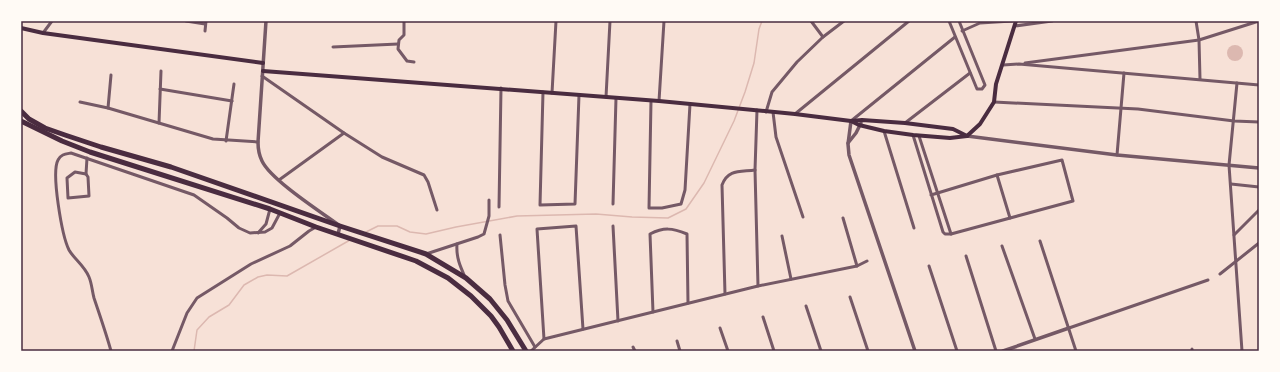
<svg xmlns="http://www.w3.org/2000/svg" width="1280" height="372" font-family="Inter,sans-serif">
<rect width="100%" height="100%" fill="#f7e1d7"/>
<circle fill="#dcb8b0" cx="1235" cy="53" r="8"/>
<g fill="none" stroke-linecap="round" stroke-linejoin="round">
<g stroke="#dcb8b0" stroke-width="1.5">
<polyline points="366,232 378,226 397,226 410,232 426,234 456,227 517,216 596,214 632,217 668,218 686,209 704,183 734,121 745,92 754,63 759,29 762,21"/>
<polyline points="194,351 197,330 209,317 229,305 244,285 258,277 267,275 287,276 350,240"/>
</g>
<g stroke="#755966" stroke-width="3">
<polyline points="186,21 205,24"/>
<polyline points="404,21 404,35 399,40 398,49 407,61 414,62"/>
<polyline points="811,21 823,37"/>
<polyline points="949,21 977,89 982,89 985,85 959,21"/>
<polyline points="1196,21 1199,40 1200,79"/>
<polyline points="1015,26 1052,21"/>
<polyline points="205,31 206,21"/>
<polyline points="962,31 980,23 1012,21"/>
<polyline points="43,33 52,21"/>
<polyline points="333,47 398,44"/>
<polyline points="1025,63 1199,40 1259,21"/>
<polyline points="1003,65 1019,64 1259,85"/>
<polyline points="262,76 344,133 382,157 424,175 428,182 437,210"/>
<polyline points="1237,83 1229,165 1242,351"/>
<polyline points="160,89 232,101"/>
<polyline points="543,92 540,205 575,204 579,95"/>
<polyline points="552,93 556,21"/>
<polyline points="606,97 610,21"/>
<polyline points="651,101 649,208 662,208 681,204 685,190 690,104"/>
<polyline points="659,101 664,21"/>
<polyline points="80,102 108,108 213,139 258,142"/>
<polyline points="994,102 1138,109 1234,121 1259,122"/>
<polyline points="108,108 111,75"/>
<polyline points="757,110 755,170 758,286"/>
<polyline points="766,112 772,92 797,62 823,37 844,21"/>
<polyline points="773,112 776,137 803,217"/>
<polyline points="795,114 909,21"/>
<polyline points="851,121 955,37"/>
<polyline points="159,123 161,71"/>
<polyline points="905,123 970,73"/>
<polyline points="884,131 914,228"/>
<polyline points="913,135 943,232 945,234 951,234 1073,201 1062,160 997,175 931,195"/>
<polyline points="919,136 951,234"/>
<polyline points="226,141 234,84"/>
<polyline points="1117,155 1124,73"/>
<polygon points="75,172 86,174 88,177 89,196 68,198 67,178"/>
<polyline points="86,174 87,158"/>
<polyline points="997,175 1010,218"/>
<polyline points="279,180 344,133"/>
<polyline points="1231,184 1259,187"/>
<polyline points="613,204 616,98"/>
<polyline points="499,207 501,88"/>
<polyline points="843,218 857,266"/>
<polyline points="613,226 618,321"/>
<polyline points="258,233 266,224 270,209"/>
<polyline points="500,235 505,285 508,301 535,347"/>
<polyline points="1234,235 1259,210"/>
<polyline points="782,236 791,279"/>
<polyline points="1040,241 1076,351"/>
<path d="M457 244C456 257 460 266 465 277"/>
<polyline points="1002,246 1035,339"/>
<polyline points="426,254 478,237 484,234 489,216 489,200"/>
<polyline points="966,256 996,351"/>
<polyline points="929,266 957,351"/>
<polyline points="1220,274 1259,243"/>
<path d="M725 294 722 185C728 169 740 172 755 170"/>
<polyline points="850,297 868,351"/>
<polyline points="806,306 821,351"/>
<path d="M653 312 650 234C664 227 672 228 687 234L688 303"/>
<polyline points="763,317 774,351"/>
<polyline points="720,328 728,351"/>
<polyline points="1069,328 1208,280"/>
<polyline points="544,339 537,229 576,226 583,329"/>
<polyline points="677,341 680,351"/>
<polyline points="633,347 635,351"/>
<polyline points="1192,349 1192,351"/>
<path d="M111 351C106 333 100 316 94 298 92 291 92 284 89 277 84 265 74 259 69 250 62 236 51 173 58 160 61 154 66 154 71 153L194 195 227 218 239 228 250 233 265 232 272 228 280 213"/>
<polyline points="172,351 187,313 197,298 251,264 290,246 309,231 316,227"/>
<polyline points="531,351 544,339 758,286 857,266 867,261"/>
</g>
<g stroke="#755966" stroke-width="3.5">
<path d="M266 21 258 142C258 149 259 155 262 161 271 180 321 212 340 226L338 234"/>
<polyline points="851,121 848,144 849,155 915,351"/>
<polyline points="967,136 1117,155 1259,168"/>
<polyline points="848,143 856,133 861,123"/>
<polyline points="1003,351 1069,328"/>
</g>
<g stroke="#4a2c40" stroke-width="4">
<polyline points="21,28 43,33 263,63"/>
<polyline points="263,71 659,101 795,114 851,121 862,120 905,123 953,129 967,136"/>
<polyline points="851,121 859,125 884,131 913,135 950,138 967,136 980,124 994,102 996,84 1016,21"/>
</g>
<g stroke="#4a2c40" stroke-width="5">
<polyline points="21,111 29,119 45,128 65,135 101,147 171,167 340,226 426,254 466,278 490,299 507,320 526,351"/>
<polyline points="21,121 62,141 90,152 270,209 316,227 416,261 448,278 471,296 491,316 499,327 513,351"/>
</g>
</g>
<rect width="1280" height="372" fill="none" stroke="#fffaf5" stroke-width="44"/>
<rect x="22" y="22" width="1236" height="328" fill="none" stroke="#4a2c40" stroke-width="1.5"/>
</svg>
